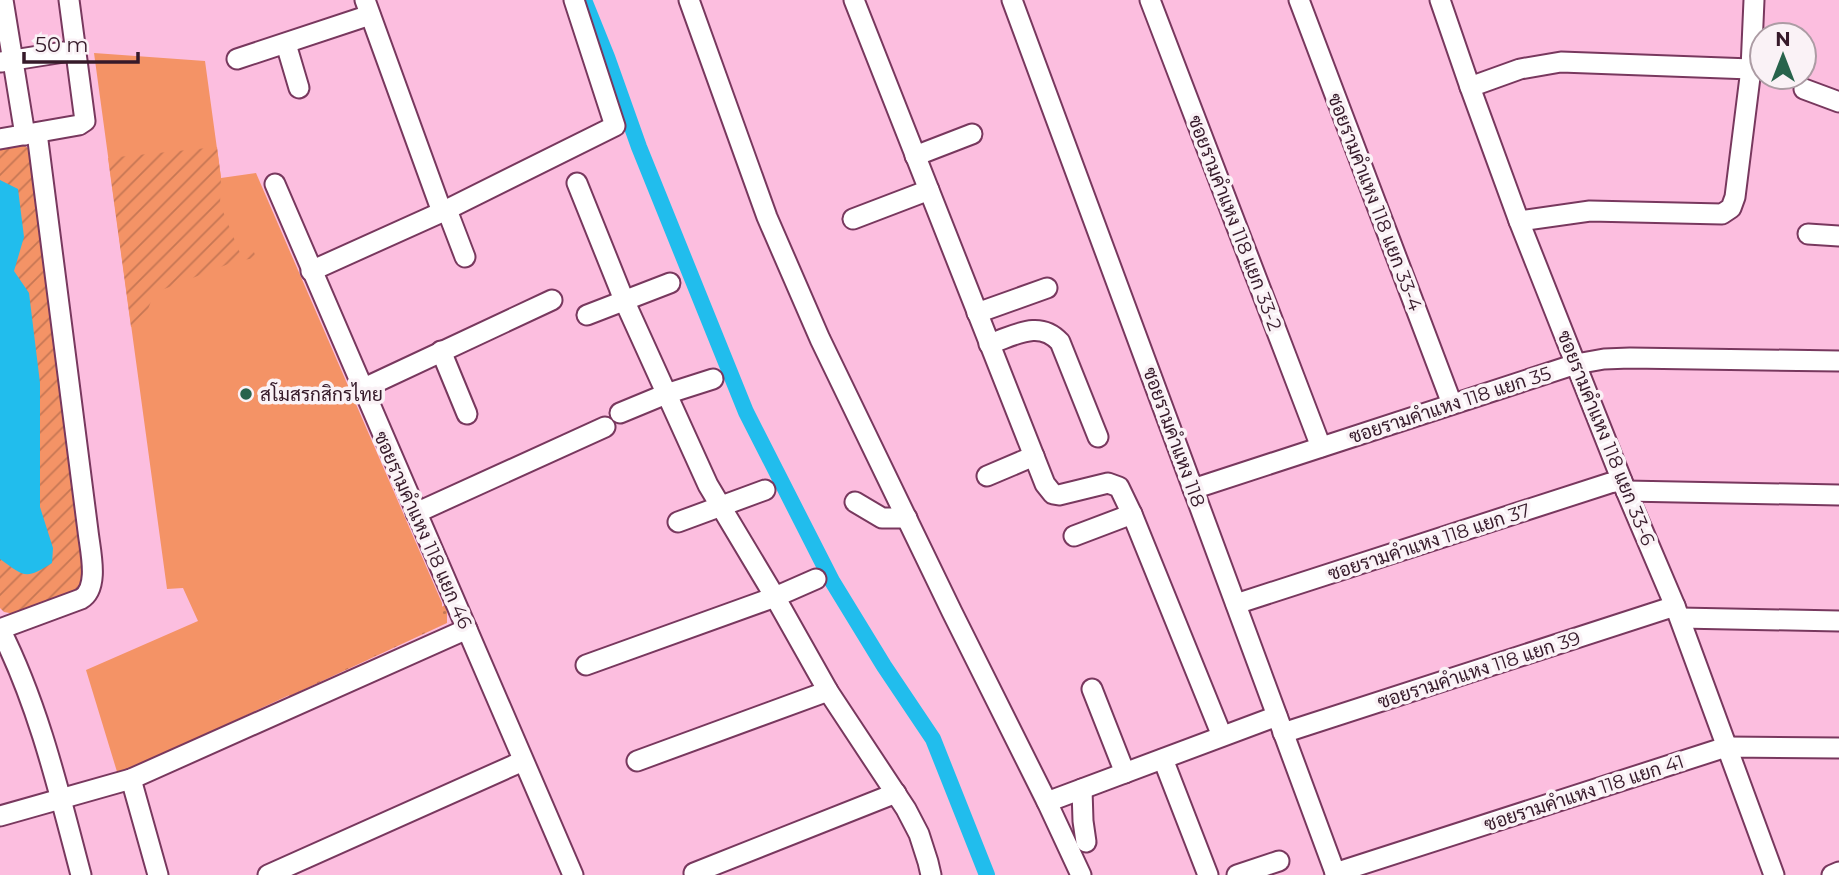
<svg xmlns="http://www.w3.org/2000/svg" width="1839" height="875" font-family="Montserrat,Sarabun,sans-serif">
<defs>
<pattern id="grass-dots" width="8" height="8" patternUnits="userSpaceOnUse" patternTransform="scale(1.75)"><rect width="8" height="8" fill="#f49366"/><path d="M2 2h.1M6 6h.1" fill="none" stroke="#c67754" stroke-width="1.8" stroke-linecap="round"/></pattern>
<pattern id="garden-furrows" width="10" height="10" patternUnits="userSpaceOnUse" patternTransform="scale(1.75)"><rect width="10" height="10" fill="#f49366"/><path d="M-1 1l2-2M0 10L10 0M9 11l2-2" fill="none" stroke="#c67754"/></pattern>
</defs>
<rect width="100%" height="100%" fill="#fcbedf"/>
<polygon fill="url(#grass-dots)" points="445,605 447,612 447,623 290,696 284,693"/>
<polygon fill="#f49366" points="94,53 205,61 221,178 256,173 442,603 442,624 118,775 86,670 198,621 183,588 167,589"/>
<g fill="url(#garden-furrows)">
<polygon points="22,143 31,151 88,578 82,590 15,614 4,612 0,608 0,145"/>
<polygon points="217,147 221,178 220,204 240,253 254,252 256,258 236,261 154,293 142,326 131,327 108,158"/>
</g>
<path fill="#21bded" d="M0 180 18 189 24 237 14 271 29 293 40 383V507L53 548 52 563C25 580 25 577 0 559Z"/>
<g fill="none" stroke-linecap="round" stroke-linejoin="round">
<polyline stroke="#21bded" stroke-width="16" points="584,0 607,57 639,147 746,412 832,581 884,666 933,739 987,875"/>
<g stroke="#78385e" stroke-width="23">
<g id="minor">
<polyline points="3,0 25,135"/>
<polyline points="365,0 442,212"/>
<polyline points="689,0 767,217 820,339 952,612 1047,802 1081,875"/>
<polyline points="854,0 1045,484 1053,494 1059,495 1108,483 1119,487 1132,514 1222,736"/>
<polyline points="1012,0 1336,875"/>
<polyline points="1150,0 1321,447"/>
<polyline points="1299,0 1452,404"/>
<polyline points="1440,0 1470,87 1519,221 1626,491 1675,606 1774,875"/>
<polyline points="286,44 299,88"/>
<polyline points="237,59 370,15"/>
<polyline points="1,62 64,52"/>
<polyline points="1470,87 1520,69 1561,62 1751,69"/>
<polyline points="1804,89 1839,102"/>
<polyline points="0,139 79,125 85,121 69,0"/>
<polyline points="915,156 972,134"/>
<polyline points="577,183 624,300 708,485 775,597 828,691 906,809 919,834 928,862 931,875"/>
<polyline points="275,184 573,875"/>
<polyline points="447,210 465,257"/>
<polyline points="853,219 929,190"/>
<polyline points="1519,221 1590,211 1722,214 1731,208 1735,197 1751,69 1754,0"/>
<polyline points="1808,234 1839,236"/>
<polyline points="311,271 442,212 615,126 574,0"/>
<polyline points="977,313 1047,288"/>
<polyline points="587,315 670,283"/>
<path d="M989 344C1014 336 1039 319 1060 342L1098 437"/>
<polyline points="441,351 467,414"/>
<polyline points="362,389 552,300"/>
<polyline points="620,413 666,394 713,379"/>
<polyline points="987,476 1034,456"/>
<polyline points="1193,489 1576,364 1604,359 1630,358 1839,361"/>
<polyline points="1626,491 1839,495"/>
<polyline points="855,502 882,518 907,518"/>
<polyline points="416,513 605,427"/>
<polyline points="678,522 765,490"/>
<polyline points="1074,536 1132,514"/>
<polyline points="1236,604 1610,483 1622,481"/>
<polyline points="1680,618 1839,621"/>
<path d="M0 629 81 599C100 588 90 550 88 531L37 133"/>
<path d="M0 629C39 706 59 792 81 875"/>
<polyline points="586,665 775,597 816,579"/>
<polyline points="1092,689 1125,773"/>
<polyline points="1283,733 1675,606"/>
<polyline points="1163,759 1208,875"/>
<polyline points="637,761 828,691"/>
<polyline points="131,779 158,875"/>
<polyline points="1082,789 1083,821 1086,842"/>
<polyline points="1047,802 1277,716"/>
<polyline points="0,816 131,779 467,629"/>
<polyline points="694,873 896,793"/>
<polyline points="1335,873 1726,747 1839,748"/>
<polyline points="268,875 523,761"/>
<polyline points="1237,875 1279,861"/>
<polyline points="1832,875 1839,872"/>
</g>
</g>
<use href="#minor" stroke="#fff" stroke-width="19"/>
</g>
<circle fill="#28634c" stroke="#faf2f6" stroke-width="2.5" cx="246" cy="394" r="7"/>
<g text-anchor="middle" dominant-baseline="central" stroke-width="7" stroke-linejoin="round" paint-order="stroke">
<g font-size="19" fill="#361a2a" stroke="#faf2f6">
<text transform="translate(1375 202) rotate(69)">ซอยรามคำแหง 118 แยก 33-4</text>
<text transform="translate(1235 223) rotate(69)">ซอยรามคำแหง 118 แยก 33-2</text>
<text transform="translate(1450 405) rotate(-18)">ซอยรามคำแหง 118 แยก 35</text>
<text transform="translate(1174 437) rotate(70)">ซอยรามคำแหง 118</text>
<text transform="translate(1606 438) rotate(68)">ซอยรามคำแหง 118 แยก 33-6</text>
<text transform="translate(423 530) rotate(66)">ซอยรามคำแหง 118 แยก 46</text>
<text transform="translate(1429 542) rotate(-18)">ซอยรามคำแหง 118 แยก 37</text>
<text transform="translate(1479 670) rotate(-18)">ซอยรามคำแหง 118 แยก 39</text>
<text transform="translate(1584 793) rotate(-18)">ซอยรามคำแหง 118 แยก 41</text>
</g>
<g font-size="19" fill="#361a2a" stroke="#faf2f6" text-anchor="start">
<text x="260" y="394">สโมสรกสิกรไทย</text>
</g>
</g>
<g transform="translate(1783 56)"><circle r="33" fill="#faf2f6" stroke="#ac9ca4" stroke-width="2"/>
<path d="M0-5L12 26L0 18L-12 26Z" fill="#28634c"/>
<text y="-10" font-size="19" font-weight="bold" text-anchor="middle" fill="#361a2a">N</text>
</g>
<path d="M24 52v10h114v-10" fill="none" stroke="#361a2a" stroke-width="3.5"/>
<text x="35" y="52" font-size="21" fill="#361a2a" stroke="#faf2f6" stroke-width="5" paint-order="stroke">50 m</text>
</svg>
